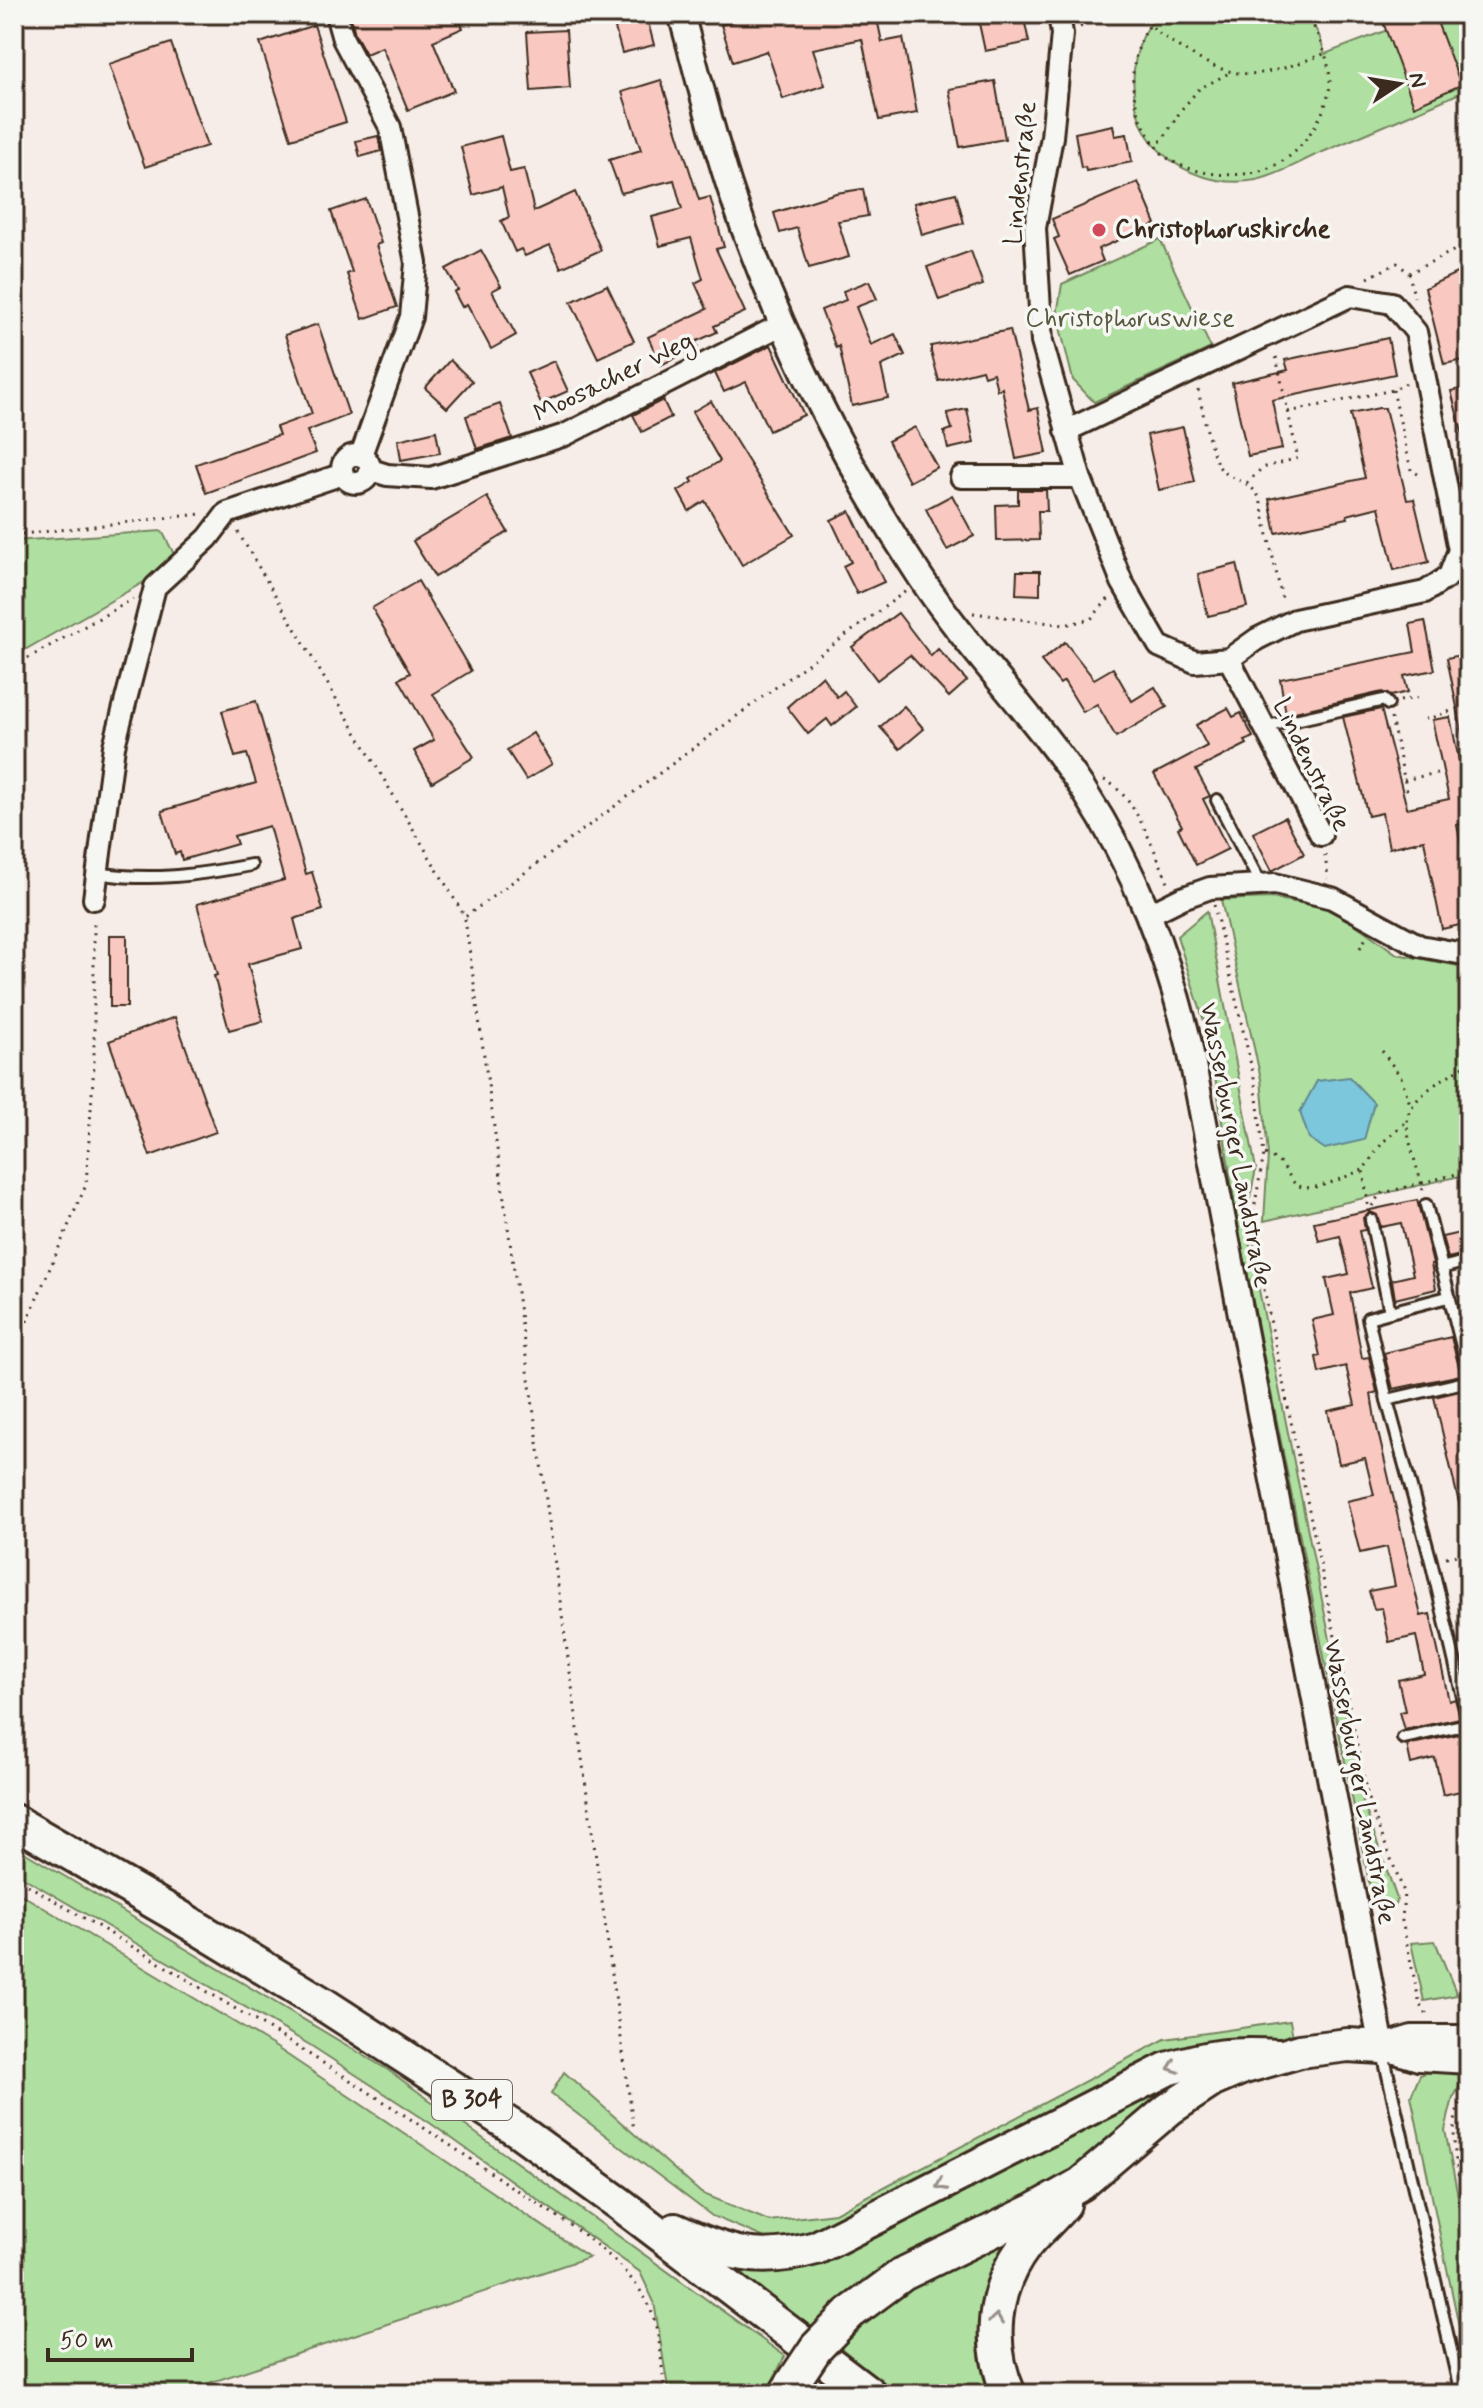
<svg xmlns="http://www.w3.org/2000/svg" width="1483" height="2408" font-family="Mynerve,sans-serif">
<rect width="100%" height="100%" fill="#f7ede8"/>
<filter id="ink" filterUnits="userSpaceOnUse"><feTurbulence type="fractalNoise" baseFrequency=".0125" numOctaves="2"/><feDisplacementMap in="SourceGraphic" scale="16" xChannelSelector="R" yChannelSelector="G"/><feConvolveMatrix kernelMatrix="1 2 1 2 8 2 1 2 1" color-interpolation-filters="sRGB"/></filter>
<g filter="url(#ink)">
<g fill="#afe0a1" stroke="#758560" stroke-width="2">
<path d="M1159 14H1307L1319 35 1325 54 1429 14H1467L1469 89C1419 111 1368 133 1318 154 1299 162 1277 176 1256 180 1207 189 1149 162 1137 110 1129 77 1134 39 1159 14Z"/>
<polygon points="1160,239 1211,348 1094,402 1073,380 1057,315 1062,284"/>
<polygon points="162,531 174,554 151,578 14,656 14,541"/>
<polygon points="1271,898 1334,909 1397,954 1469,968 1469,1174 1264,1221 1268,1155 1261,1079 1221,900"/>
<polygon points="1207,911 1256,1169 1245,1221 1363,1802 1397,1899 1392,1909 1370,1887 1238,1227 1209,1037 1177,936"/>
<polygon points="14,1846 388,2070 785,2356 766,2394 669,2394 654,2302 640,2272 430,2123 310,2045 14,1872"/>
<polygon points="14,1890 274,2046 589,2257 176,2394 14,2394"/>
<polygon points="1435,1941 1457,1995 1424,2001 1411,1943"/>
<polygon points="1290,2021 1293,2037 1207,2047 826,2238 772,2241 712,2216 551,2094 564,2072 701,2193 769,2221 835,2213 1165,2039"/>
<polygon points="1443,2067 1469,2071 1453,2098 1445,2130 1469,2253 1469,2374 1411,2096 1420,2075"/>
<path d="M1195 2075 1058 2184 842 2302 807 2331 718 2262C770 2275 783 2277 834 2257L1146 2092Z"/>
<polygon points="1017,2229 999,2394 896,2394 841,2348 867,2316 910,2283"/>
</g>
<polygon fill="#7cc7db" stroke="#62888f" stroke-width="2" points="1349,1077 1374,1103 1364,1140 1325,1149 1309,1138 1300,1112 1317,1081"/>
<g fill="#f9c9c1" stroke="#3b2a1e" stroke-width="2">
<polygon points="350,14 457,14 463,28 433,41 454,91 408,110 382,47 366,54 355,34"/>
<polygon points="611,14 646,14 654,45 622,53"/>
<polygon points="753,14 876,14 882,42 903,38 917,113 879,120 862,39 813,49 825,85 783,99 767,51 733,62 721,25"/>
<polygon points="977,14 1023,14 1029,42 985,51"/>
<polygon points="1380,14 1434,14 1461,85 1414,106"/>
<polygon points="314,25 346,122 291,139 260,43"/>
<polygon points="566,30 570,88 531,91 527,32"/>
<polygon points="171,43 207,146 145,167 109,64"/>
<polygon points="661,80 699,200 710,197 724,247 716,249 745,312 714,326 717,332 695,342 698,347 661,365 648,337 707,309 695,283 703,279 691,238 660,246 652,217 682,209 674,180 621,193 609,160 641,150 622,92"/>
<polygon points="995,81 1005,139 960,147 949,89"/>
<polygon points="1113,125 1115,136 1127,134 1132,162 1086,171 1085,167 1081,168 1075,133"/>
<polygon points="378,136 381,151 360,157 356,141"/>
<polygon points="501,136 510,172 524,169 534,211 575,192 601,250 561,268 550,245 525,256 521,249 515,252 501,221 509,217 502,187 473,195 461,147"/>
<polygon points="1138,182 1156,224 1098,249 1103,261 1070,275 1054,239 1059,237 1052,219"/>
<polygon points="863,189 868,216 838,221 849,257 809,268 797,228 780,233 774,213 836,193"/>
<polygon points="956,193 964,223 922,235 914,203"/>
<polygon points="366,199 381,243 376,245 397,307 363,319 347,274 352,272 331,211"/>
<polygon points="481,250 501,286 492,291 516,335 491,349 467,304 462,307 454,292 458,290 446,269"/>
<polygon points="971,251 983,285 939,300 927,267"/>
<polygon points="1469,267 1469,359 1444,364 1425,288"/>
<polygon points="869,281 877,299 856,307 871,345 895,334 905,355 881,366 888,398 852,406 839,346 836,348 821,310 846,300 843,291"/>
<polygon points="607,285 634,341 598,358 571,302"/>
<polygon points="318,324 349,415 307,431 316,453 206,493 196,464 279,435 276,427 312,414 285,335"/>
<polygon points="1010,330 1029,410 1038,408 1047,453 1016,459 1002,388 997,390 993,373 984,376 982,370 939,381 931,352 931,346"/>
<polygon points="1388,338 1395,374 1272,400 1282,449 1248,456 1232,383 1288,370 1285,360"/>
<polygon points="771,345 804,415 769,431 746,382 724,392 715,373"/>
<polygon points="450,360 472,381 447,408 425,388"/>
<polygon points="554,361 568,391 541,403 527,373"/>
<polygon points="1469,387 1469,439 1464,440 1451,391"/>
<polygon points="663,400 671,417 642,432 633,415"/>
<polygon points="711,401 794,535 742,565 705,501 689,511 678,491 693,482 691,479 720,461 692,412"/>
<polygon points="500,404 512,438 477,449 466,416"/>
<polygon points="1379,408 1385,408 1407,500 1414,499 1429,562 1394,570 1379,507 1347,515 1348,518 1276,533 1269,499 1365,478 1350,414"/>
<polygon points="967,409 974,443 948,449 944,432 952,429 947,413"/>
<polygon points="915,427 937,467 909,482 888,441"/>
<polygon points="1183,427 1195,482 1159,490 1147,435"/>
<polygon points="436,431 440,453 401,460 398,440"/>
<polygon points="1018,490 1046,490 1047,511 1038,511 1039,540 997,541 996,505 1018,504"/>
<polygon points="952,495 974,536 947,550 926,509"/>
<polygon points="487,497 508,532 435,577 413,541"/>
<polygon points="850,511 884,582 857,594 843,566 851,562 831,520"/>
<polygon points="1237,564 1247,607 1208,616 1198,574"/>
<polygon points="1017,571 1040,571 1040,595 1016,594"/>
<polygon points="418,581 471,671 433,694 474,757 432,782 414,751 434,740 399,679 410,673 372,608"/>
<polygon points="898,613 931,656 938,649 967,681 949,697 910,655 877,680 852,647"/>
<polygon points="1425,621 1435,670 1404,676 1408,692 1391,696 1382,692 1286,714 1280,679 1415,652 1410,624"/>
<polygon points="1065,642 1094,679 1113,668 1132,701 1155,687 1167,707 1116,737 1097,704 1083,712 1064,681 1060,684 1041,661"/>
<polygon points="1469,653 1469,732 1462,732 1447,658"/>
<polygon points="822,676 837,697 844,691 856,707 832,726 827,719 808,734 787,707"/>
<polygon points="256,701 306,874 312,872 323,910 294,919 302,949 248,964 263,1021 229,1030 214,976 217,975 197,904 284,880 269,826 234,836 237,844 182,860 180,852 175,854 162,811 256,783 247,754 235,757 222,711"/>
<polygon points="904,706 924,729 900,749 880,727"/>
<polygon points="1228,708 1233,717 1241,713 1253,737 1245,741 1247,744 1196,770 1210,796 1203,799 1228,849 1196,865 1178,828 1182,826 1154,774 1207,746 1196,725"/>
<polygon points="1381,709 1407,808 1449,799 1432,720 1450,717 1469,808 1469,822 1457,825 1469,884 1469,923 1442,929 1424,840 1389,848 1382,813 1368,816 1343,717"/>
<polygon points="533,733 552,764 526,780 507,750"/>
<polygon points="1285,817 1304,854 1272,871 1253,833"/>
<rect x="110" y="935" width="17" height="72"/>
<polygon points="175,1017 216,1132 150,1156 109,1041"/>
<polygon points="1417,1200 1433,1264 1431,1264 1436,1289 1395,1299 1392,1280 1413,1275 1401,1223 1381,1227 1377,1215 1370,1212 1363,1218 1365,1230 1359,1231 1372,1288 1350,1293 1362,1358 1369,1357 1377,1392 1371,1394 1375,1419 1421,1616 1430,1614 1449,1701 1455,1699 1460,1718 1404,1730 1399,1712 1405,1711 1398,1680 1424,1674 1416,1636 1389,1642 1382,1608 1374,1609 1369,1591 1395,1586 1387,1547 1360,1553 1347,1501 1374,1495 1365,1458 1339,1464 1328,1411 1355,1405 1346,1366 1319,1373 1316,1357 1320,1356 1312,1320 1334,1315 1326,1279 1349,1274 1340,1236 1319,1241 1314,1222"/>
<polygon points="1469,1231 1469,1253 1448,1258 1442,1237"/>
<polygon points="1451,1337 1461,1375 1393,1389 1384,1353"/>
<polygon points="1469,1389 1469,1519 1463,1520 1434,1397"/>
<polygon points="1469,1732 1469,1789 1443,1795 1435,1758 1411,1764 1407,1745"/>
</g>
<g fill="none" stroke-linecap="round" stroke-linejoin="round">
<g stroke="#3b2a1e" stroke-width="16">
<g id="service">
<polyline points="1451,507 1469,503"/>
<polyline points="1264,727 1384,700 1388,704"/>
<polyline points="1217,800 1256,875 1256,885"/>
<path d="M97 873C151 882 198 875 251 865"/>
<polyline points="1426,1205 1469,1374"/>
<polyline points="1371,1220 1390,1312 1368,1318 1387,1400 1469,1381"/>
<polyline points="1441,1268 1469,1261"/>
<polyline points="1390,1312 1448,1297"/>
<polyline points="1387,1400 1431,1561 1469,1723"/>
<polyline points="1403,1738 1468,1724"/>
<polyline points="1382,2049 1461,2394"/>
</g>
</g>
<g stroke="#3b2a1e" stroke-width="26">
<g id="minor">
<polyline points="336,14 343,39 390,127 416,263 411,317 361,455"/>
<polyline points="1059,14 1062,34 1052,137 1035,228 1042,342 1080,477 1122,582 1159,646 1195,662 1229,659 1257,639 1295,620 1425,592 1449,576 1459,550 1416,332 1392,303 1350,296 1066,431"/>
<circle cx="356" cy="469" r="14"/>
<polyline points="371,470 387,475 431,478 565,435 783,324"/>
<polyline points="961,477 1080,477"/>
<polyline points="1229,659 1321,835"/>
<polyline points="94,899 114,746 155,587 208,538 227,513 343,474"/>
<polyline points="1150,914 1182,898 1210,888 1275,884 1332,898 1420,946 1469,955"/>
</g>
</g>
<g stroke="#3b2a1e" stroke-width="30">
<g id="tertiary">
<path d="M681 14C698 74 712 135 732 194 778 330 842 459 921 578 970 652 1034 715 1083 789 1136 870 1166 951 1189 1044L1382 2047"/>
<polyline points="1382,2047 1419,2058 1469,2061"/>
<polyline points="1382,2047 1412,2038 1469,2038"/>
</g>
</g>
<g stroke="#3b2a1e" stroke-width="38">
<g id="trunk">
<polyline points="14,1821 178,1916 320,2002 519,2131 620,2204 870,2394"/>
<path d="M675 2230C729 2254 758 2264 816 2248L1167 2069C1208 2056 1233 2053 1277 2056"/>
<polyline points="850,2313 903,2274 1035,2210 1081,2184 1169,2109 1213,2080 1241,2068 1300,2051 1348,2045 1382,2047"/>
<path d="M1009 2394C987 2345 992 2289 1025 2246 1037 2231 1052 2219 1064 2204"/>
</g>
</g>
<g stroke="#3b2a1e" stroke-width="3" stroke-dasharray="2 6" stroke-linecap="butt">
<path d="M1144 14C1151 30 1165 37 1179 47 1239 86 1261 77 1324 54"/>
<path d="M1159 14C1138 35 1128 71 1135 99 1140 121 1152 149 1172 161 1203 178 1254 181 1284 160 1297 152 1305 141 1313 129 1322 115 1329 100 1330 83 1330 59 1318 34 1307 14"/>
<polyline points="1468,14 1469,17"/>
<polyline points="1080,27 1111,14"/>
<polyline points="1152,141 1162,141 1181,110 1199,89 1229,73"/>
<polyline points="1409,273 1414,297"/>
<polyline points="1368,278 1397,263 1409,273 1469,243"/>
<path d="M1198 390C1202 406 1211 459 1221 469 1234 483 1249 478 1260 499L1283 603"/>
<polyline points="1393,390 1411,470 1423,477"/>
<polyline points="1288,412 1393,390 1408,382"/>
<polyline points="1247,483 1262,468 1298,458 1275,352"/>
<polyline points="238,532 465,917 906,591"/>
<polyline points="14,535 201,514"/>
<polyline points="973,613 1065,625 1091,619 1110,597"/>
<polyline points="14,666 133,599"/>
<polyline points="1400,701 1420,697"/>
<polyline points="1391,718 1408,796"/>
<path d="M1425 719C1441 716 1453 709 1469 705"/>
<path d="M1104 780C1135 793 1155 854 1169 884"/>
<polyline points="1404,780 1437,773"/>
<polyline points="1325,855 1328,879"/>
<polyline points="1214,905 1255,1082 1264,1154 1251,1226 1369,1803 1404,1892 1402,1921 1420,2005 1428,2016"/>
<polyline points="465,919 634,2131"/>
<polyline points="1360,948 1366,938"/>
<polyline points="1382,1051 1401,1077 1411,1107"/>
<path d="M1265 1154C1280 1161 1284 1167 1292 1180 1304 1200 1346 1175 1363 1170"/>
<polyline points="1423,1190 1421,1183 1469,1171"/>
<polyline points="1368,1205 1363,1170 1383,1142 1407,1121"/>
<path d="M1372 1206 1380 1194 1421 1183C1417 1166 1407 1139 1407 1122 1407 1097 1450 1075 1469 1063"/>
<polyline points="14,1351 86,1185 94,1064 94,919"/>
<polyline points="1446,1557 1469,1553"/>
<path d="M14 1877C178 1973 341 2070 497 2177 546 2211 616 2247 646 2300 661 2327 661 2364 665 2394"/>
<path d="M1469 2090C1440 2120 1461 2186 1469 2223"/>
</g>
<use href="#service" stroke="#f6f6f2" stroke-width="10"/>
<use href="#minor" stroke="#f6f6f2" stroke-width="20"/>
<use href="#tertiary" stroke="#f6f6f2" stroke-width="24"/>
<use href="#trunk" stroke="#f6f6f2" stroke-width="32"/>
<g stroke="#3b2a1e" stroke-width="38" stroke-linecap="butt">
<polyline id="trunk-bridge" points="786,2393 816,2348 850,2313"/>
</g>
<use href="#trunk-bridge" stroke="#f6f6f2" stroke-width="32"/>
</g>
<defs><path id="oneway-chevron" d="M-2-3.5L2.5 0L-2 3.5" fill="none" stroke-width="1.6" stroke-linecap="round" stroke-linejoin="round" transform="scale(2)"/></defs>
<g stroke="#989088">
<use href="#oneway-chevron" transform="translate(1173 2067) rotate(160)"/>
<use href="#oneway-chevron" transform="translate(941 2185) rotate(153)"/>
<use href="#oneway-chevron" transform="translate(996 2319) rotate(-82)"/>
</g>
</g>
<circle fill="#d1495b" stroke="#f6f6f2" stroke-width="3" cx="1099" cy="230" r="8"/>
<g text-anchor="middle" dominant-baseline="central" stroke-width="7" stroke-linejoin="round" paint-order="stroke">
<rect fill="#f6f6f2" stroke="#73675e" stroke-width="2" x="432" y="2080" width="80" height="40" rx="6"/>
<g font-size="24" font-weight="bold" fill="#3b2a1e">
<text x="472" y="2100">B 304</text>
</g>
<g font-size="26" fill="#3b2a1e" stroke="#f6f6f2">
<text transform="translate(1021 173) rotate(-84)">Lindenstraße</text>
<text transform="translate(614 378) rotate(-26)">Moosacher Weg</text>
<text transform="translate(1311 765) rotate(64)">Lindenstraße</text>
<text transform="translate(1235 1145) rotate(79)">Wasserburger Landstraße</text>
<text transform="translate(1359 1782) rotate(79)">Wasserburger Landstraße</text>
</g>
<g font-size="26" font-weight="bold" fill="#3b2a1e" stroke="#f6f6f2" text-anchor="start">
<text x="1115" y="230">Christophoruskirche</text>
</g>
<g font-size="26" fill="#58583f" stroke="#f6f6f2">
<text x="1130" y="319">Christophoruswiese</text>
</g>
</g>
<rect width="1483" height="2408" fill="none" stroke="#f6f6f2" stroke-width="48"/>
<rect x="24" y="24" width="1435" height="2360" fill="none" stroke="#3b2a1e" stroke-width="3" filter="url(#ink)"/>
<g transform="translate(1399 84) rotate(78)" stroke="#f6f6f2" stroke-width="6" paint-order="stroke">
<path d="M0-6L14 30L0 20L-14 30Z" fill="#3b2a1e"/>
<text y="-12" font-size="22" font-weight="bold" text-anchor="middle" fill="#3b2a1e">N</text>
</g>
<path d="M48 2348v12h144v-12" fill="none" stroke="#3b2a1e" stroke-width="4"/>
<text x="60" y="2348" font-size="24" fill="#3b2a1e" stroke="#f6f6f2" stroke-width="6" paint-order="stroke">50 m</text>
</svg>
